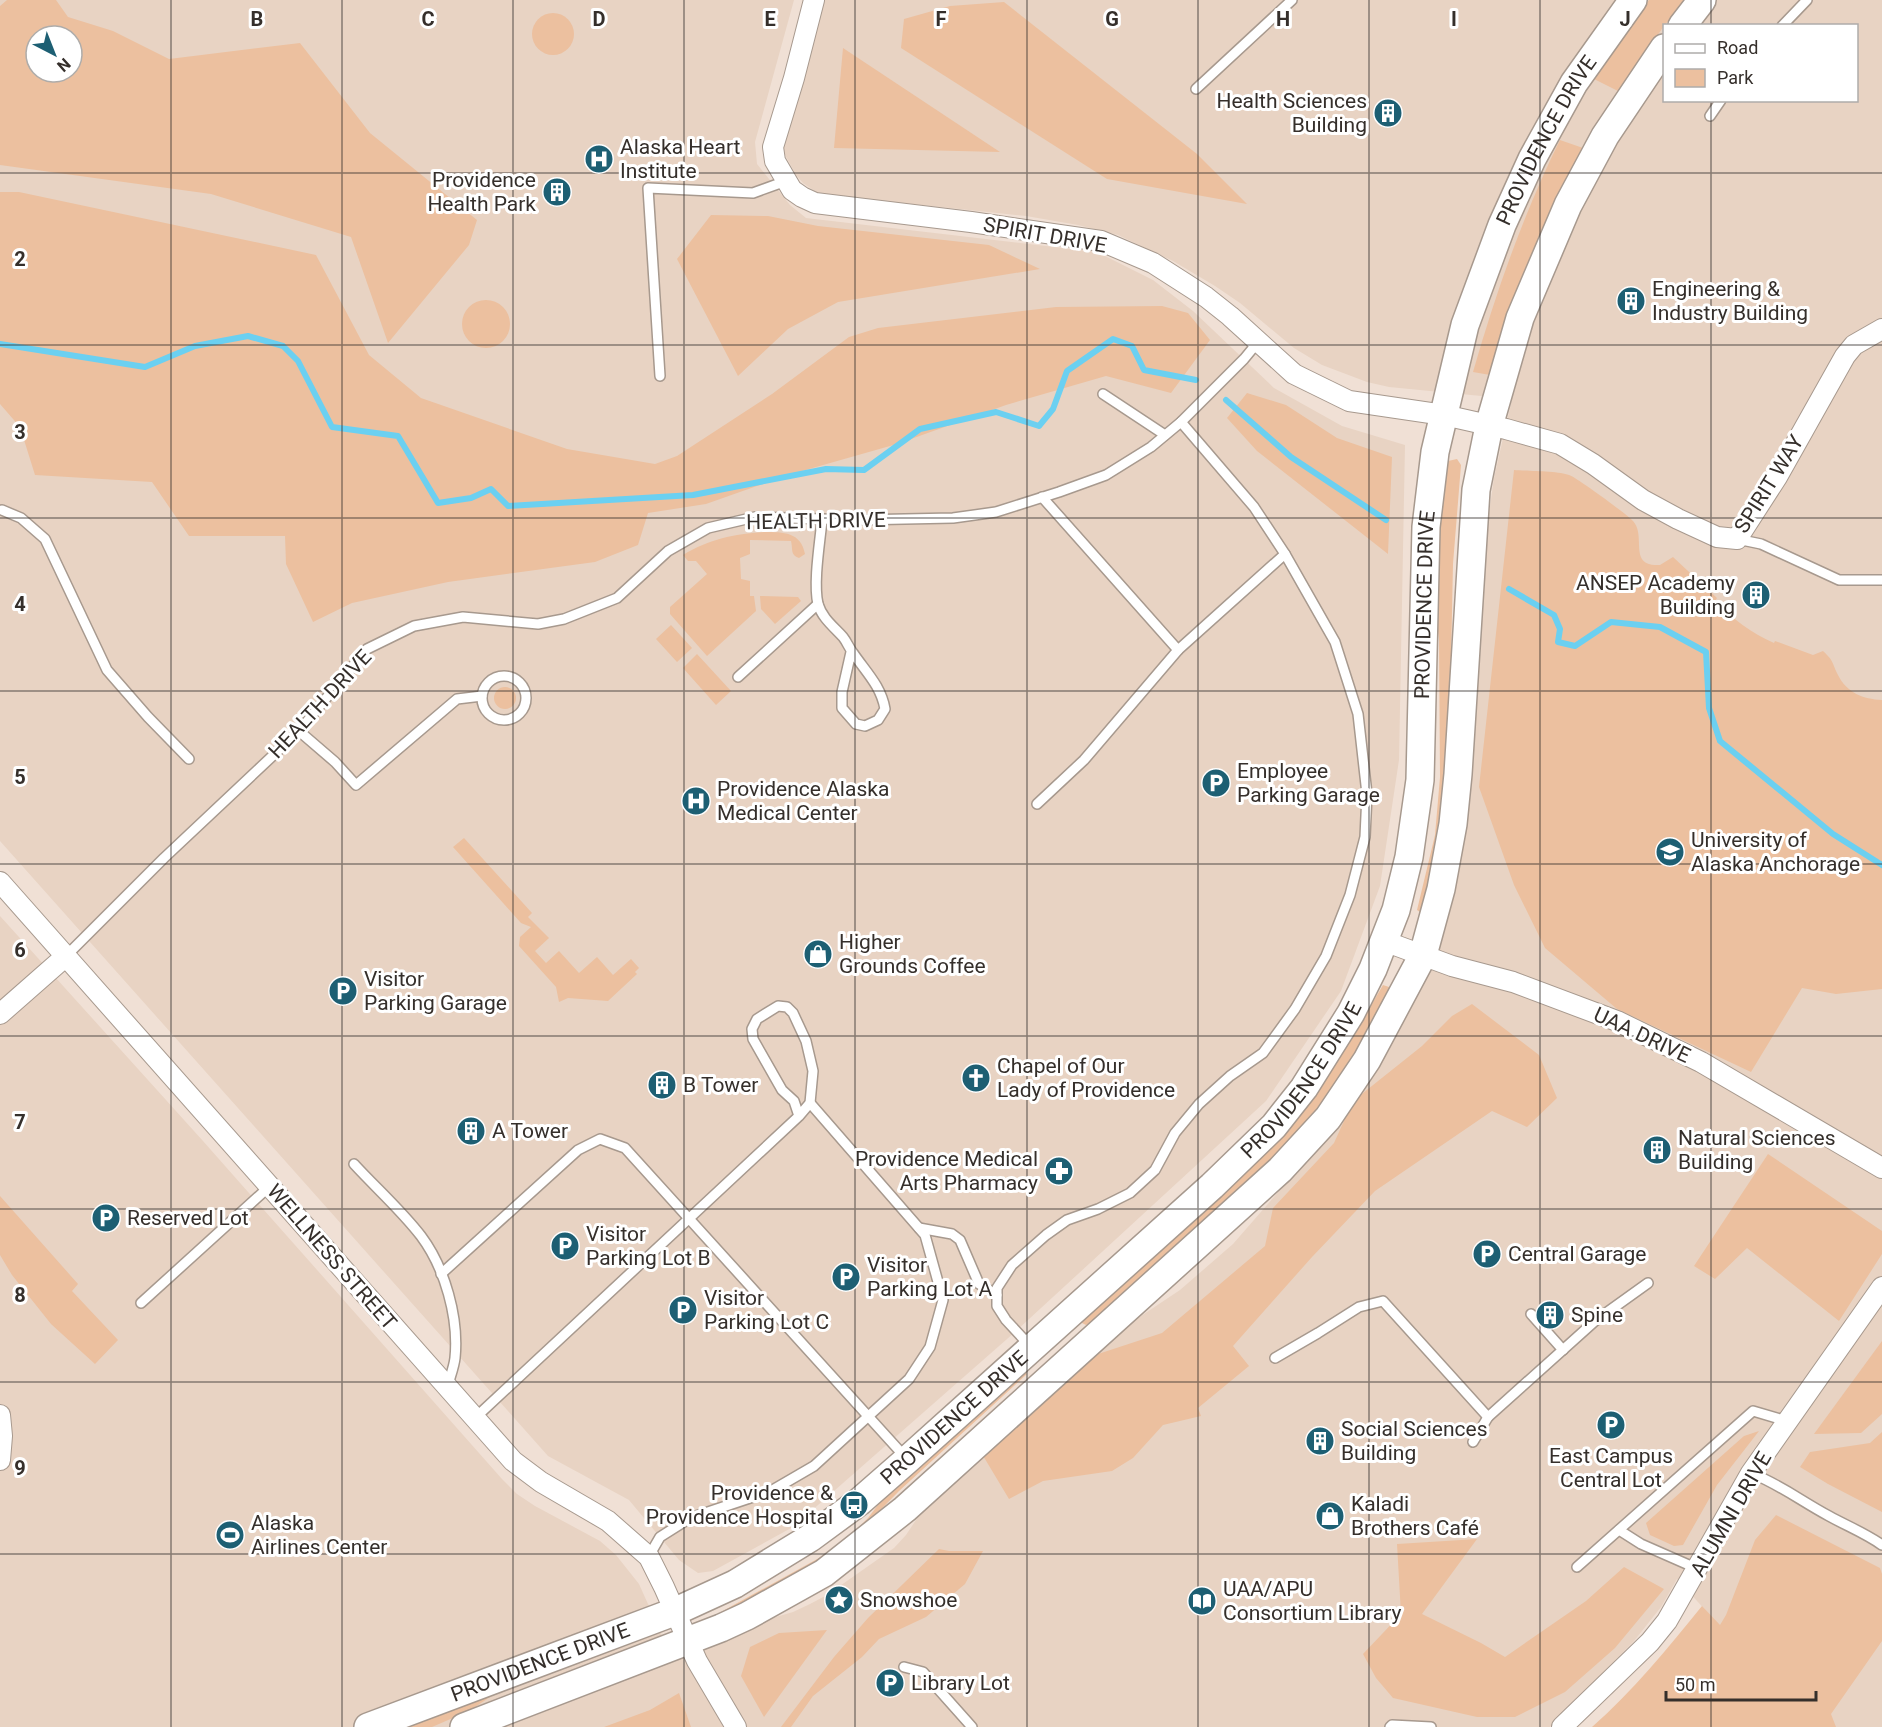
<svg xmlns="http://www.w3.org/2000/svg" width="1882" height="1727" font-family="Roboto,sans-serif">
<rect width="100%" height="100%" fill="#f0e0d5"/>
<g fill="#e8d3c3" fill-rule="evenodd">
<path d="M0 0H794L755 142 757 164 790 205 806 218 1097 252 1153 280 1193 311 1274 388 1342 426 1405 445 1399 760 1380 886 1341 991 1266 1101 1015 1332 793 1527 713 1571 698 1573 679 1560 629 1500 548 1456 0 841ZM36 36H72V72H36Z"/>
<path d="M822 0H1882V1727H1812L1677 1579 1661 1607 1634 1641 1550 1727H0V916L203 1141 502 1479 517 1494 535 1506 600 1541 616 1555 639 1584 674 1662 755 1623 793 1612 810 1604 827 1595 894 1548 906 1535 922 1511 1126 1326 1180 1290 1233 1244 1336 1126 1402 1022 1480 630 1487 528 1494 478 1512 399 1389 387 1367 382 1322 365 1294 348 1240 303 1215 286 1173 261 1118 235 1078 225 1026 216 819 194 803 183 796 175 784 153 783 140ZM1664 26H1856V100H1664Z"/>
</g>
<g fill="#ecc09f" fill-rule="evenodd">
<path d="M7 0H56L68 17 113 31 169 59 300 43 370 133 477 220 469 245 388 343 351 237 211 194 0 165V6ZM36 36H72V72H36Z"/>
<polygon points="1649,0 1685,0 1664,26 1618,91 1592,78"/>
<polygon points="1004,2 1197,154 1247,204 1107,179 901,48 904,19 950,6"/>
<circle cx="553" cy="34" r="21"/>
<polygon points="843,48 1000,152 834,148"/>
<path d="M1560 140 1583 148 1490 375 1473 372C1496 292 1523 215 1560 140Z"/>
<polygon points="0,192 19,192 316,255 369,355 421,398 567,449 655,464 677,456 772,394 849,337 878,328 1056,307 1162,306 1188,313 1210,340 1171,393 1106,376 1006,405 897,444 788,475 706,504 648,513 638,545 595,562 448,582 352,603 313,622 286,564 285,536 189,536 152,482 35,475 20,427 0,404"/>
<polygon points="711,215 768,216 818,226 989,245 1040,269 838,302 788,329 738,376 677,259"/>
<circle cx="486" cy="324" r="24"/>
<polygon points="1247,393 1286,405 1337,438 1392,457 1388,554 1257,451 1227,418"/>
<polygon points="1457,459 1461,465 1453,564 1450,707 1442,805 1436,853 1420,912 1417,910 1435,835 1440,777 1439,639 1432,587 1444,468 1448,461"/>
<path d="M1514 470C1527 471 1559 471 1569 475 1576 477 1628 515 1633 521 1647 536 1627 567 1660 565L1673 557 1717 598 1715 601C1733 619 1751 633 1774 643L1775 641 1813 655 1823 651C1834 661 1832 663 1838 675 1847 693 1863 699 1882 700V989L1836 994 1802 988 1751 1072 1617 1009 1545 948 1514 885 1479 787Z"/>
<path d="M765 532C783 532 801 532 805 554L799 558C790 555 793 549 791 541L750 540V554L740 558 741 579 750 581V596H754L756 611 707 656 670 614V607L707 574 696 561H688L683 555C710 539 734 534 765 532Z"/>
<polygon points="760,596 798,597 801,601 775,624 761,609"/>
<polygon points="671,625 692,648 677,662 656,639"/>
<polygon points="697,654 731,691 716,705 683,668"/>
<circle cx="505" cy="698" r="11"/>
<polygon points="464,838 532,913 528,917 549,938 535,951 546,963 559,951 579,973 597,957 613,975 631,959 639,968 635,972 637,974 608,1001 568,998 559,1002 556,987 519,946 520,937 531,927 521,923 453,847"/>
<path d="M1383 985 1389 987 1391 992C1367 1035 1343 1078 1313 1116 1256 1191 1179 1250 1109 1312L1086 1325 1082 1323V1321L1240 1177 1297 1119 1343 1053Z"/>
<polygon points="1472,1004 1539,1055 1557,1098 1527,1127 1492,1111 1375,1191 1312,1257 1233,1346 1249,1366 1198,1408 1201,1416 1163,1425 1133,1458 1112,1471 1043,1481 1009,1499 982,1454 1095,1355 1162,1333 1265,1246 1273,1208 1334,1143 1353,1101 1422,1046 1452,1016"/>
<polygon points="1768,1154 1882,1231 1882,1254 1839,1321 1747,1248 1715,1279 1694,1266"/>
<polygon points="0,1196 78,1284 72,1291 118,1340 95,1364 51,1324 12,1275 0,1255"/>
<polygon points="1882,1341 1882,1414 1861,1433 1814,1434"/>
<polygon points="1025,1372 1027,1374 899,1491 853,1538 800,1575 723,1615 721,1612 819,1558 848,1538 868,1518 887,1493"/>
<polygon points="1759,1431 1717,1485 1683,1545 1674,1546 1650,1535 1646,1523 1744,1436"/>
<polygon points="1882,1432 1882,1512 1828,1484 1800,1467 1810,1452 1870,1443"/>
<path d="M1776 1515 1880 1568 1882 1574V1641L1831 1714 1836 1727H1592C1633 1691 1668 1648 1702 1606L1720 1625 1726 1615 1755 1540Z"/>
<polygon points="1477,1539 1422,1614 1481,1643 1505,1657 1586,1601 1624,1567 1664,1589 1615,1648 1565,1692 1515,1717 1477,1717 1393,1698 1376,1678 1363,1654 1401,1614 1397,1544"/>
<polygon points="939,1549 949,1551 983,1551 965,1584 926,1617 879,1639 862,1657 813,1696 791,1727 781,1727 834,1657 868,1618"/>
<polygon points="827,1630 764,1717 741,1676 750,1647 779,1633"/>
<polygon points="643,1637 493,1695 469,1711 432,1727 397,1727"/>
<polygon points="679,1693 691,1727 604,1727 650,1710"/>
</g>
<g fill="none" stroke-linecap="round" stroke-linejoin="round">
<g stroke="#6bd0f1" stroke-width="6">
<polyline points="0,344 145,367 195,346 248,336 283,346 298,361 332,427 398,436 438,503 471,498 491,489 508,506 693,495 826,469 864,470 920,429 996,412 1039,426 1053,409 1067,371 1113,339 1132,346 1144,370 1196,380"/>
<polyline points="1226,400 1291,457 1386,520"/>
<polyline points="1509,589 1554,615 1560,629 1558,642 1575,646 1611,622 1660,627 1706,652 1709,708 1720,741 1833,834 1882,865"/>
</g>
<g stroke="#a7998e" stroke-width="12">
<g id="lane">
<polyline points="1782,26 1807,0"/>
<polyline points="1196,89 1292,0"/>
<polyline points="1710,116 1721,100"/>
<polyline points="660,376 648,188 753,193 786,181"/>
<polyline points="1103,394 1165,435"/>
<polyline points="1042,497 1178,650 1285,554"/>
<polyline points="2,510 21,518 45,539 107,670 148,717 189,759"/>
<path d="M822 520C820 542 813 583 818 604 822 618 834 627 843 637 847 642 849 648 853 653 866 672 881 686 885 709L878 720 865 726 856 724 842 708V692L851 652"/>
<polyline points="1737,539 1761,544 1839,580 1882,580"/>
<circle cx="504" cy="698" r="22"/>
<polyline points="738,677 818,604"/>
<polyline points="299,731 335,762 356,785 457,699 482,696"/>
<polyline points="1037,804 1084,760 1178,650"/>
<polyline points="66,956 164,858 299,731 367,649 414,626 463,617 538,624 564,619 617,598 668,551 708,528 755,517 857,520 953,518 996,512 1059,492 1106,475 1151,447 1181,422 1244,359 1258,342"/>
<path d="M354 1164C376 1188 401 1210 421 1236 445 1268 459 1318 455 1358 454 1367 450 1377 448 1385"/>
<polyline points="919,1228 952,1234 960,1240 979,1284 997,1295"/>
<polyline points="441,1274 578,1150 600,1139 625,1148 906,1458"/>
<polyline points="141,1303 270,1186"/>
<polyline points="1531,1314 1563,1350"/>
<polyline points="1031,1347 1006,1320 997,1306 997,1288 1012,1265 1046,1235 1067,1220 1098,1209 1130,1193 1155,1170 1175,1133 1199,1104 1230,1076 1263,1053 1295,1009 1326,956 1350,895 1365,837 1367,794 1358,714 1335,642 1285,554 1254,507 1181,422"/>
<polyline points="1275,1358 1318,1333 1359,1307 1383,1301 1488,1417"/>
<polyline points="475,1418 799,1116 810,1103 813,1071 806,1041 793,1013 787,1007 778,1006 757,1019 752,1029 753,1039 782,1090 794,1101 799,1116"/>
<polyline points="1473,1442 1488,1417 1595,1321 1648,1283"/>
<path d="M1751 1473C1781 1485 1801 1501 1829 1516 1847 1526 1865 1533 1882 1545"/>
<polyline points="1619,1530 1641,1544 1698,1569"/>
<polyline points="649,1556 660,1537 690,1518 771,1491 814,1466 909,1379 930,1347 943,1300 925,1235 810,1103"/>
<polyline points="1577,1567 1753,1411 1787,1421"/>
<polyline points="904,1667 923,1672 972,1727"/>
<polyline points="1390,1727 1392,1725 1431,1727"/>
</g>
</g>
<g stroke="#a7998e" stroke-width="22">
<g id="street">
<polyline points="814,0 794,78 773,147 775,161 792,190 802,197 815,203 971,222 1101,241 1153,263 1206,297 1230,316 1294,374 1349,401 1444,415 1506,429 1560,444 1593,464 1643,500 1678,519 1717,537 1737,539 1777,477 1845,356 1854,345 1882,329"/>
<polyline points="0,882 513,1461 541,1482 608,1521 649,1557 664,1587 697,1661 736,1727"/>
<polyline points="1384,941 1452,966 1513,982 1617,1021 1701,1062 1882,1168"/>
<polyline points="0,1014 66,956"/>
<polyline points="0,1415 2,1436 0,1460"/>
<polyline points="1562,1727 1650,1642 1667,1621 1751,1473 1882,1287"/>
</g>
</g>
<g stroke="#a7998e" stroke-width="30">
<g id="secondary">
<polyline points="1682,26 1702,0"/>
<path id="s1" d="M368 1727 674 1612 735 1584 810 1538 859 1502 907 1460 1212 1186 1274 1126 1304 1088 1351 1013 1373 969 1396 910 1409 857 1420 780 1426 527 1435 452 1465 325 1502 225 1532 159 1574 83 1633 0"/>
<polyline points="464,1727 721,1628 747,1616 824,1573 905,1509 1280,1170 1328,1118 1367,1060 1423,955 1441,889 1453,824 1458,774 1476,490 1489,426 1520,318 1568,205 1605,136 1664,48"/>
</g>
</g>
<use href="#lane" stroke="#fff" stroke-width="9"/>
<use href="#street" stroke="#fff" stroke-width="20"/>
<use href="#secondary" stroke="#fff" stroke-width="27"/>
</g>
<path fill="none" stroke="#352f2b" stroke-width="1.5" stroke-opacity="0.55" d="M171 0V1727M342 0V1727M513 0V1727M684 0V1727M855 0V1727M1027 0V1727M1198 0V1727M1369 0V1727M1540 0V1727M1711 0V26M1711 100V1727M0 173H1882M0 345H1882M0 518H1882M0 691H1882M0 864H1882M0 1036H1882M0 1209H1882M0 1382H1882M0 1554H1882"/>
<defs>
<g id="building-disc" transform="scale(1.5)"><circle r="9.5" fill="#1d5f73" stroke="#fff"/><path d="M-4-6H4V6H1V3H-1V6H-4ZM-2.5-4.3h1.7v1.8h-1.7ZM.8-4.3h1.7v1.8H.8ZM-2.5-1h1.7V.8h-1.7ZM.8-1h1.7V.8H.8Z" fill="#fff"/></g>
<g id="hospital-disc" transform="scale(1.5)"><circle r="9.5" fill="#1d5f73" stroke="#fff"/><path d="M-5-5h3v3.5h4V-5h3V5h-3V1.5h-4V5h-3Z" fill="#fff"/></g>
<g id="parking-disc" transform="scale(1.5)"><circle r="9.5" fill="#1d5f73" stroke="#fff"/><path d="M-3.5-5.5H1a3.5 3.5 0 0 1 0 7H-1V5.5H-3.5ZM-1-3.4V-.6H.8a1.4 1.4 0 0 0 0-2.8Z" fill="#fff"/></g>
<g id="university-disc" transform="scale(1.5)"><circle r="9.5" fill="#1d5f73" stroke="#fff"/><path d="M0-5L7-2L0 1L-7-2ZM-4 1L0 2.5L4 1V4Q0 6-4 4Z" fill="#fff"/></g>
<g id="shop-disc" transform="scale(1.5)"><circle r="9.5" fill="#1d5f73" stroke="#fff"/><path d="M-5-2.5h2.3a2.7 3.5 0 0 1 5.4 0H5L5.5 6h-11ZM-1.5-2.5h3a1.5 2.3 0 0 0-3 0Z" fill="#fff"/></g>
<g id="church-disc" transform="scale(1.5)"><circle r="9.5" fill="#1d5f73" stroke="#fff"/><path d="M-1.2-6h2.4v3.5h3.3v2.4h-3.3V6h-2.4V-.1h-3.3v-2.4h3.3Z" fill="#fff"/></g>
<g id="pharmacy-disc" transform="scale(1.5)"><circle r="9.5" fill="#1d5f73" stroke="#fff"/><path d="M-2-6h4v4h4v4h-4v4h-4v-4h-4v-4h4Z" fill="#fff"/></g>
<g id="bus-disc" transform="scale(1.5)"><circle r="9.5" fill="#1d5f73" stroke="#fff"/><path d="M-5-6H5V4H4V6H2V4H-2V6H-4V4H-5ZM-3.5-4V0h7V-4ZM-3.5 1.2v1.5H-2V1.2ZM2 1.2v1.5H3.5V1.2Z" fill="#fff"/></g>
<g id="stadium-disc" transform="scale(1.5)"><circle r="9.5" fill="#1d5f73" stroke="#fff"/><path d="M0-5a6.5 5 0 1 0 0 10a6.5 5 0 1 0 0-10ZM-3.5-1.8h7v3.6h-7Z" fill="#fff"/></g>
<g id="sight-disc" transform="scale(1.5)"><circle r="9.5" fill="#1d5f73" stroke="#fff"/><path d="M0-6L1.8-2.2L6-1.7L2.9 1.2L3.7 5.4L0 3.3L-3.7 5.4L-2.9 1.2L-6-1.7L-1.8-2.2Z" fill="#fff"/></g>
<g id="library-disc" transform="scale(1.5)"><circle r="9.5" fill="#1d5f73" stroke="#fff"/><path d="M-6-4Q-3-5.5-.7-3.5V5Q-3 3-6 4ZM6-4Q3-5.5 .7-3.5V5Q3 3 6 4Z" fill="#fff"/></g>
</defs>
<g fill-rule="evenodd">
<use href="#building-disc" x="1388" y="113"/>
<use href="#hospital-disc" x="599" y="159"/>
<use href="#building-disc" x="557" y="192"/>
<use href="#building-disc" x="1631" y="301"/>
<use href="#building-disc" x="1756" y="595"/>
<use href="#parking-disc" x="1216" y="783"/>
<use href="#hospital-disc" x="696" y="801"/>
<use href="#university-disc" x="1670" y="852"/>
<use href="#shop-disc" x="818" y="954"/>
<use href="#parking-disc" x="343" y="991"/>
<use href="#church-disc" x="976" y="1078"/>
<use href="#building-disc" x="662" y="1085"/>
<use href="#building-disc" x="471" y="1131"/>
<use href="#building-disc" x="1657" y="1150"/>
<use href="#pharmacy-disc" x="1059" y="1171"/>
<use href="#parking-disc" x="106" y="1218"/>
<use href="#parking-disc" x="565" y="1246"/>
<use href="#parking-disc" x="1487" y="1254"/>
<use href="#parking-disc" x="846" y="1277"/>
<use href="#parking-disc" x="683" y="1310"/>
<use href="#building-disc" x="1550" y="1315"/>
<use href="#parking-disc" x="1611" y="1425"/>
<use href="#building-disc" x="1320" y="1441"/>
<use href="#bus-disc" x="854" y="1505"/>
<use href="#shop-disc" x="1330" y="1516"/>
<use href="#stadium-disc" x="230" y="1535"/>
<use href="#sight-disc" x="839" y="1600"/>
<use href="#library-disc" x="1202" y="1601"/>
<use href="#parking-disc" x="890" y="1683"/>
</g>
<g text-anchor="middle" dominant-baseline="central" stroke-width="6" stroke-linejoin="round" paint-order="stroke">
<g font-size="21" fill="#352f2b" stroke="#fff" text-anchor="start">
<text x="1367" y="101" text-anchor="end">Health Sciences<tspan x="1367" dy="24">Building</tspan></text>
<text x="620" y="147">Alaska Heart<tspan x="620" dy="24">Institute</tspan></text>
<text x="536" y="180" text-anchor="end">Providence<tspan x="536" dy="24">Health Park</tspan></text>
<text x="1652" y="289">Engineering &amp;<tspan x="1652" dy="24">Industry Building</tspan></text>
<text x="1735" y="583" text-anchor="end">ANSEP Academy<tspan x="1735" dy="24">Building</tspan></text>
<text x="1237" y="771">Employee<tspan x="1237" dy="24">Parking Garage</tspan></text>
<text x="717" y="789">Providence Alaska<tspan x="717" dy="24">Medical Center</tspan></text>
<text x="1691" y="840">University of<tspan x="1691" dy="24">Alaska Anchorage</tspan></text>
<text x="839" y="942">Higher<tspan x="839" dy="24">Grounds Coffee</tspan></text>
<text x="364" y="979">Visitor<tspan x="364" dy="24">Parking Garage</tspan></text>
<text x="997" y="1066">Chapel of Our<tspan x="997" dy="24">Lady of Providence</tspan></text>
<text x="683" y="1085">B Tower</text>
<text x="492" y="1131">A Tower</text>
<text x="1678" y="1138">Natural Sciences<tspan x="1678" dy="24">Building</tspan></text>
<text x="1038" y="1159" text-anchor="end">Providence Medical<tspan x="1038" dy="24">Arts Pharmacy</tspan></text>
<text x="127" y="1218">Reserved Lot</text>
<text x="586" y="1234">Visitor<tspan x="586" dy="24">Parking Lot B</tspan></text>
<text x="1508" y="1254">Central Garage</text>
<text x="867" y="1265">Visitor<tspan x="867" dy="24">Parking Lot A</tspan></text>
<text x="704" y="1298">Visitor<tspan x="704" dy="24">Parking Lot C</tspan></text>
<text x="1571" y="1315">Spine</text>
<text x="1341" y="1429">Social Sciences<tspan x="1341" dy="24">Building</tspan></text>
<text x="1611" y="1456" text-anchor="middle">East Campus<tspan x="1611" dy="24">Central Lot</tspan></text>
<text x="833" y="1493" text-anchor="end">Providence &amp;<tspan x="833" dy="24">Providence Hospital</tspan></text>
<text x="1351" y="1504">Kaladi<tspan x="1351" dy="24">Brothers Café</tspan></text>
<text x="251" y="1523">Alaska<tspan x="251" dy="24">Airlines Center</tspan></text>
<text x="1223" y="1589">UAA/APU<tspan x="1223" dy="24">Consortium Library</tspan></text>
<text x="860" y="1600">Snowshoe</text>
<text x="911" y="1683">Library Lot</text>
</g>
<g font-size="21" fill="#352f2b" stroke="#fff">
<text stroke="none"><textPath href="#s1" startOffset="2146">PROVIDENCE DRIVE</textPath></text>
<text transform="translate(1045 235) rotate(10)">SPIRIT DRIVE</text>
<text transform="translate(1769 484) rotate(-58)">SPIRIT WAY</text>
<text transform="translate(816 521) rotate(-1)">HEALTH DRIVE</text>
<text stroke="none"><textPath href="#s1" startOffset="1660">PROVIDENCE DRIVE</textPath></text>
<text transform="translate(320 704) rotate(-47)">HEALTH DRIVE</text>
<text transform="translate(1642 1035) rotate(25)">UAA DRIVE</text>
<text stroke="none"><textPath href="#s1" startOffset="1156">PROVIDENCE DRIVE</textPath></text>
<text transform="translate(332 1257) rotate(49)">WELLNESS STREET</text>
<text stroke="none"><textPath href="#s1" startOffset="670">PROVIDENCE DRIVE</textPath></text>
<text transform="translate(1731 1514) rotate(-60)">ALUMNI DRIVE</text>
<text stroke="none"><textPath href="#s1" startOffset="184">PROVIDENCE DRIVE</textPath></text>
</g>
</g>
<g font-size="20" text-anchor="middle" font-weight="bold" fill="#352f2b" stroke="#fff" stroke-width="6" stroke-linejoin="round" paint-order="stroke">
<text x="257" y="26">B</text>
<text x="428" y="26">C</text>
<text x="599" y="26">D</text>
<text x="770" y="26">E</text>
<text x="941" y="26">F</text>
<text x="1112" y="26">G</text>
<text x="1283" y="26">H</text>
<text x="1454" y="26">I</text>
<text x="1625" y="26">J</text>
<text x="20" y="266">2</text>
<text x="20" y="439">3</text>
<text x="20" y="611">4</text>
<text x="20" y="784">5</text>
<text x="20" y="957">6</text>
<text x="20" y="1129">7</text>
<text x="20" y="1302">8</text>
<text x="20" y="1475">9</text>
</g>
<rect x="1663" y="24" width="195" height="78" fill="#ffffff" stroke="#aeacaa" stroke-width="1.5"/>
<rect x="1675" y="44" width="30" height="9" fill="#ffffff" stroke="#aeacaa" stroke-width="1.5"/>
<text x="1717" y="54" font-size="18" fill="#352f2b">Road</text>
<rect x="1675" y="69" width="30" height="18" fill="#ecc09f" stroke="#aeacaa" stroke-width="1.5"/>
<text x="1717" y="84" font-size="18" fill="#352f2b">Park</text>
<g transform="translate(54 54) rotate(138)"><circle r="28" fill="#ffffff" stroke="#aeacaa" stroke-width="1.5"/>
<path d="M0-4.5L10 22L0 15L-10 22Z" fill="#1d5f73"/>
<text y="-9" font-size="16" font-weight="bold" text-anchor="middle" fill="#352f2b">N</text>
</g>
<path d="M1666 1691v9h150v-9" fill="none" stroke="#352f2b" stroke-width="3"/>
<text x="1675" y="1691" font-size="18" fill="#352f2b" stroke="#ffffff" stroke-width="4.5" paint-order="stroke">50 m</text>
</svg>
